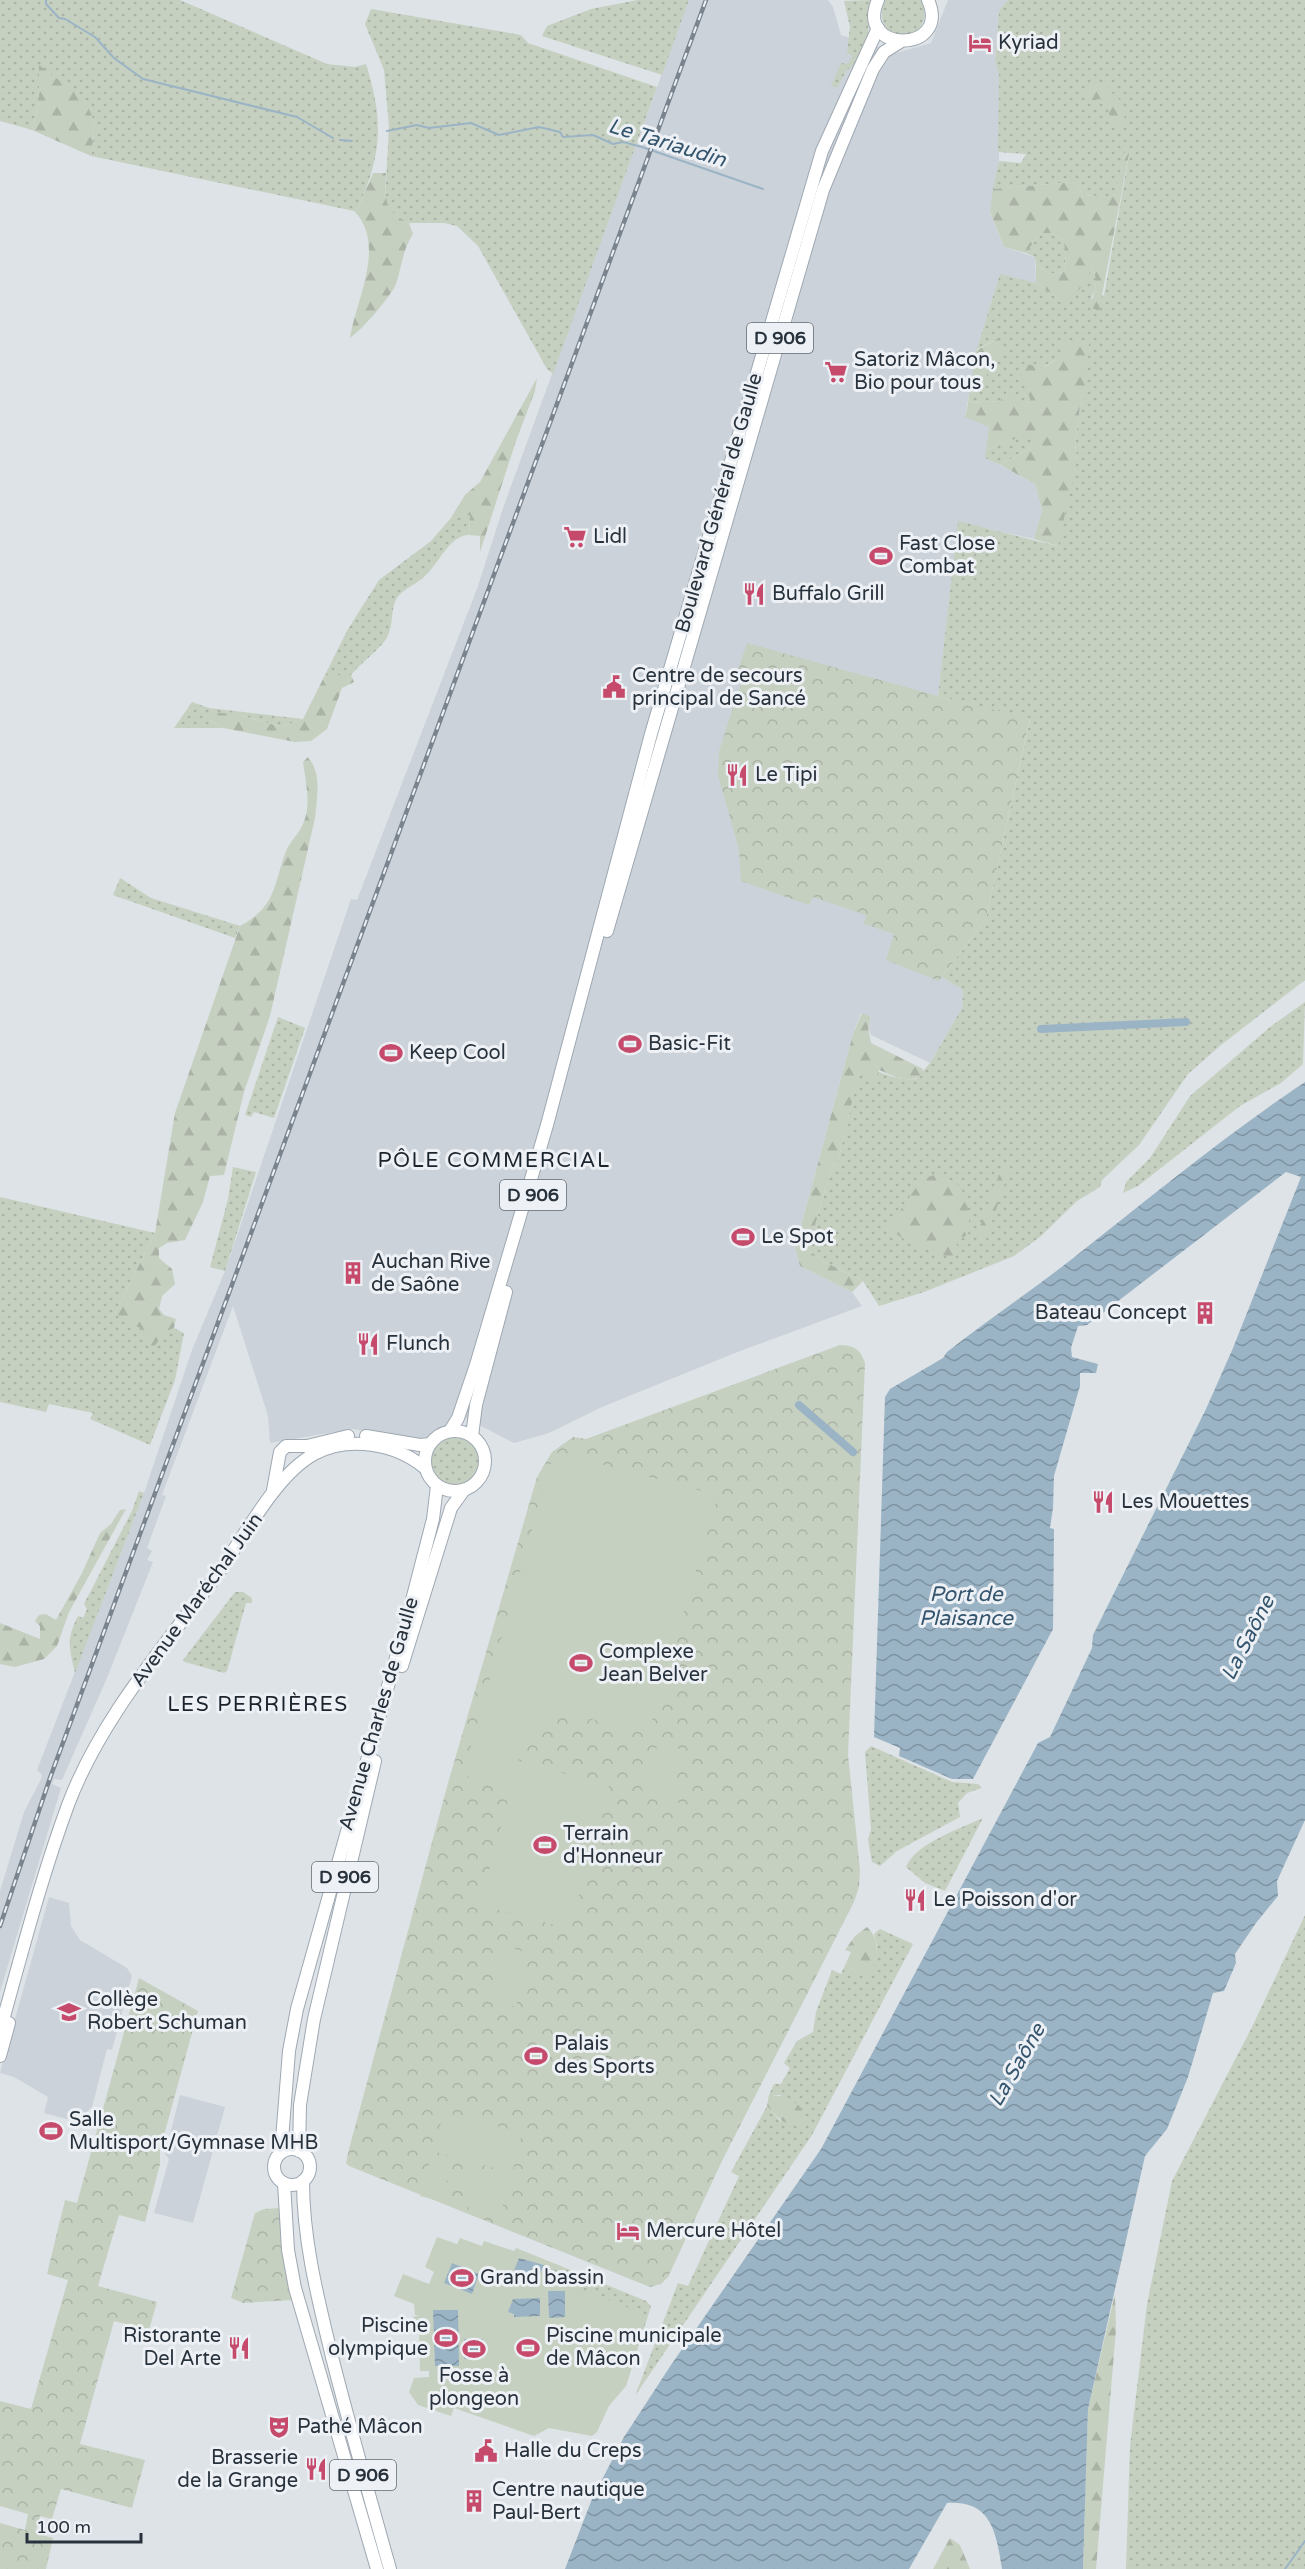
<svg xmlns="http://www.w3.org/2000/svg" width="1305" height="2569" font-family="'Varela Round',sans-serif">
<defs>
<pattern id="grass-dots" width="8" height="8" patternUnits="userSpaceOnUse" patternTransform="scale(1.5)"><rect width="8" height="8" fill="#c6d0c0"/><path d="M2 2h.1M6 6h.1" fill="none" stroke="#aab3a6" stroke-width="1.8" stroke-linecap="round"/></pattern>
<pattern id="forest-firs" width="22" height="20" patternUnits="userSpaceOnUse" patternTransform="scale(1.5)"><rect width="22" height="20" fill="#c6d0c0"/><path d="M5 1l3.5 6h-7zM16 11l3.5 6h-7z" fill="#aab3a6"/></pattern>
<pattern id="park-crowns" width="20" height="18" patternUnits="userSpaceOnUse" patternTransform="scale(1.5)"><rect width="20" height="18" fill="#c6d0c0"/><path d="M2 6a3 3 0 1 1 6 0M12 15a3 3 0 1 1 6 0" fill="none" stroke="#aab3a6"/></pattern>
<pattern id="water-waves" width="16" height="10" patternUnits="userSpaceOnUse" patternTransform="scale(1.5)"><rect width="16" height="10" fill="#9bb4c5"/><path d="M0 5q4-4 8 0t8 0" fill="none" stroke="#7e93a1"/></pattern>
</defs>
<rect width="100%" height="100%" fill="#dee3e7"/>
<g fill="#ccd2d9">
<polygon points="689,0 828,0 833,7 841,35 896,53 931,43 948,0 1008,0 999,11 995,60 999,76 999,161 990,213 1004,247 1035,257 1036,283 1000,275 978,345 965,416 990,427 986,458 1035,484 1042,510 1034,539 958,522 938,696 942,977 963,990 962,1008 930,1063 871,1035 868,1027 871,1017 861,1013 853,1034 795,1248 800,1266 852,1292 862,1306 735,1353 602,1407 549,1433 514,1443 456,1413 447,1426 421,1440 352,1429 270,1443 268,1416 233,1306 162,1495 166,1496 147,1548 152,1551 147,1560 153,1562 107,1678 62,1780 54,1779 52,1784 61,1788 0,1992 0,1891 24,1812 41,1779 42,1775 37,1770 144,1493 192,1350 225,1271 351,899 357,900 478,586 503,508"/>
<polygon points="49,1897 69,1903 71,1926 80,1940 127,1968 132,1976 112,2050 107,2049 92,2107 84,2114 82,2123 44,2113 48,2097 14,2077 0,2073"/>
<polygon points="180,2095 225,2107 193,2223 154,2213 169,2159 165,2154"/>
</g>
<g fill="url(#grass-dots)">
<path d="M0 0H180L327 64 355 67 366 64C384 122 382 153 358 208L354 211 91 156 95 123 39 66V102L32 130 0 121Z"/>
<polygon points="638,0 689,0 662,75 542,36 547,26 591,9"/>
<polygon points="870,0 868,36 856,63 846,71 837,88 831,86 841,63 848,64 852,56 847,52 850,27 844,1"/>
<path d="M884 0H921C941 41 869 53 884 0Z"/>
<path d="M1008 0H1305V980L1221 1045 1188 1074 1139 1145 1102 1180 1100 1187 1077 1201 1040 1237 1014 1256 924 1292 879 1306 863 1281 823 1261 810 1251V1243L831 1169 838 1161 860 1067C879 1070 898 1082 916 1079L930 1063 962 1008 963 990 942 977 986 918 1030 719 938 696 958 521 1057 546 1077 458 1075 444 1080 407 1084 398 1058 358 1044 367 1026 407 1001 401 968 403 969 394 975 392 997 339 976 350 978 345 1000 274 1036 283 1059 299 1090 268C1100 278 1096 287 1091 299L1104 295 1129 155 1125 152 1115 198 1084 195 1075 182 993 189 999 161 1021 163 1026 154 998 152 999 76 995 60 999 11Z"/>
<polygon points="371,9 521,35 528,43 657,87 553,374 547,369 478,246 457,226 444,223 409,223 394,215 385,201 389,127 384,70 365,24"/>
<polygon points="1040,233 1050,233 1064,240 1066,269 1064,272 1050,274 1036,265 1035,257 1026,253"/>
<polygon points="1029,433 1034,437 1029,449 1000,465 985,458 986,450"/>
<path d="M470 514 469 535C450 535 439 563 426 575 417 585 400 589 395 602 390 616 394 629 384 642 374 654 361 663 351 675H325L348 629 379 580 431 541 450 519Z"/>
<polygon points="192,702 209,708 303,719 281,727 240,715 210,720 223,728 174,728"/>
<polygon points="120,878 151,898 240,926 235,938 113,895"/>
<polygon points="1305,1002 1303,1064 1281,1083 1240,1106 1138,1186 1123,1193 1126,1182 1150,1158 1190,1096 1270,1027"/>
<polygon points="278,1017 305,1028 274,1118 254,1112 251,1117 245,1115"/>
<polygon points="233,1167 256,1172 225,1271 210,1267 228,1199"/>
<path d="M0 1197 155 1233 115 1313C130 1326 154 1336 174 1328L184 1333 175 1380 150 1445 90 1419 93 1413 49 1404 46 1412 0 1402Z"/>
<circle cx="455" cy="1462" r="24"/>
<path d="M139 1491 144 1493 75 1673C69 1647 66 1640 78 1616L83 1618 87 1609 84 1604 132 1511Z"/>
<polygon points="235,1592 243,1592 252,1598 252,1603 246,1603 227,1671 224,1673 185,1662 183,1660"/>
<polygon points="871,1746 952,1782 978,1784 982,1788 967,1793 958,1803 960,1817 897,1851 880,1866 872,1862 868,1840 871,1829 865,1752"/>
<path d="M983 1818 945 1891 925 1883 906 1867C916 1843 959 1829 983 1818Z"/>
<polygon points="1305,1915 1305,2569 1126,2569 1130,2446 1147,2304 1172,2181 1251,2029"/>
<polygon points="880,1929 913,1944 812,2135 635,2396 678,2283 688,2286 739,2176 731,2172 767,2106 781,2122 781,2095 769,2095 774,2084 781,2084 790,2068 784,2063 797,2041 813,2032 816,2012 832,1970 841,1974 846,1963 858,1975 875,1962 877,1945 874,1934"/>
<polygon points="551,2262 646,2301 651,2306 626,2386 552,2278 548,2270"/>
</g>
<g fill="url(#forest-firs)">
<polygon points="39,65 85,100 95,123 91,156 32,130 39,102"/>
<path d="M1106 82 1110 92C1124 98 1126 114 1124 127L1112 128 1107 103 1100 99 1086 101V90L1095 83Z"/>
<path d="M1125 151 1129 154 1099 311 1092 308C1091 294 1102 280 1091 269L1086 283 1068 300 1059 299 1036 283V265L1050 274 1064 272 1066 269 1064 240 1050 233H1040L1026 253 1004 247 990 212 993 189 1075 182 1084 195 1115 197Z"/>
<path d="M373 173H386C385 200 383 210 409 223L413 234C402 251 402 266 396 284 392 295 361 331 350 338 356 300 387 244 354 211L358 208Z"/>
<polygon points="997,339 1002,342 1004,352 975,392 969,394 976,351"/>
<polygon points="1063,342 1089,344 1084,398 1080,407 1075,444 1077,459 1058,546 1034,539 1042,510 1035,484 1000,465 1029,449 1033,437 1028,434 986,450 989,427 965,417 968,403 1000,401 1006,393 1013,394 1017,404 1026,407 1030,399 1018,363 1045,367 1058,358"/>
<polygon points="537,378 535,391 516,441 480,552 480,536 469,535 470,515 450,519 465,495 480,482"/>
<polygon points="325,675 351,675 354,682 342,688 327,729 311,741 295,742 223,728 210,720 212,712 240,715 281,727 303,719"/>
<path d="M308 757C322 774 317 797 315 818L270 1016 244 1092 224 1175 210 1176 203 1202 185 1240 167 1243 159 1248V1258L172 1269 175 1284 162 1296 159 1309 164 1315 176 1319 174 1328 166 1331 153 1348 144 1343 143 1329 125 1322 115 1313 155 1233 175 1113 240 926C275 907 273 888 285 854 288 844 297 836 302 826 312 807 306 783 303 762Z"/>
<path d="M862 1013 871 1017 868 1027 871 1043 923 1069 922 1075C908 1085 894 1076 879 1070L877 1081 873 1082 860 1068 838 1161 831 1169 810 1243V1251L823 1261 863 1281 852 1292 800 1266 795 1248 853 1034Z"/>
<polygon points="1005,1167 1010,1167 985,1243 979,1240 977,1235 1000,1172"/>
<path d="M934 1175C940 1177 948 1178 953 1181 968 1189 970 1217 969 1232L964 1237 952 1236 961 1252 951 1258 911 1244 888 1228 922 1179Z"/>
<polygon points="126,1509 69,1612 57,1646 44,1659 15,1667 0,1664 0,1623 40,1639 40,1626 35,1621 39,1615 46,1614 56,1620 82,1573 100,1533 111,1524 120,1510"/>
<path d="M867 1927C882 1941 877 1958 870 1976L858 1975 846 1963 851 1952 845 1950 855 1936Z"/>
<path d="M769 2095C787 2095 808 2103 803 2126 785 2126 779 2119 767 2106Z"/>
<polygon points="1115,2294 1116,2329 1096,2569 1083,2569 1088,2409"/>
<polygon points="950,2538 960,2545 970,2569 933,2569"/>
</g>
<g fill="url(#park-crowns)">
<polygon points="747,643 938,696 1030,718 986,918 939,981 886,960 894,934 864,924 866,915 813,897 809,905 741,881 739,850 718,775 719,751 743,678 738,670"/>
<path d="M840 1345C854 1345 861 1350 865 1363L848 1755 860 1870 859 1887 854 1902 721 2163 668 2277 661 2284 650 2287 349 2166 346 2163 349 2149 448 1783 537 1477 552 1452 573 1437 586 1439Z"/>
<polygon points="139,1978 198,2011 160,2150 160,2164 145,2222 119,2215 98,2286 157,2302 149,2330 114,2321 80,2444 145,2460 132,2508 61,2489 52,2519 40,2516 35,2533 53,2538 46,2569 0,2569 0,2523 25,2530 28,2514 0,2506 0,2401 31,2409 68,2280 47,2274 65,2200 77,2203"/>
<polygon points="280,2208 293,2300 243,2303 231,2298 255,2213 264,2209"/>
</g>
<g fill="#c6d0c0">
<path d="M554 1452 718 1495 648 1734 560 1711C543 1724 518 1737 519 1761L609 1786 570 1929 480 1905 511 1789 463 1775Z"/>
<path d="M657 1748 659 1755 678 1748 685 1755 672 1771 670 1778 683 1816 676 1819C670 1807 665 1808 659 1793L643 1791 635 1776 645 1763 643 1754Z"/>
<polygon points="498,1944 529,1953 516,2007 488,1998 499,1956 495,1954"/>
<polygon points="444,2112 522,2133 512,2173 433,2151"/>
<polygon points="431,2156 452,2162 441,2201 420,2196"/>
<polygon points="470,2167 510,2178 500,2217 460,2205"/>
<polygon points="437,2237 457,2244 460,2238 482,2246 484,2241 514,2251 516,2248 551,2262 548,2270 552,2278 647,2315 626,2386 609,2406 597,2432 592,2436 549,2428 534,2436 454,2408 451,2416 418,2405 409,2392 414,2378 429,2377 429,2371 420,2371 419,2326 413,2325 413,2317 419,2315 415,2315 414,2304 394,2296 403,2274 429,2284 434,2272 425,2267"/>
</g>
<g fill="url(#water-waves)">
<path d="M1305 1082V1820L1277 1881 1278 1896 1256 1923 1235 1954 1236 1963 1224 1991 1213 1993 1188 2077 1167 2129 1145 2156 1088 2409 1083 2569H1002C996 2533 992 2500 947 2503L909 2569H565L592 2499 624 2437 671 2365 821 2149 1038 1743 1050 1737 1092 1648 1093 1635 1206 1409 1233 1348 1301 1177 1286 1172 1087 1325 1078 1326 1071 1348 1072 1357 1098 1364 1096 1373H1080V1386L1054 1476 1053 1508 1050 1528 1054 1529 1053 1629 973 1779H952L899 1756 900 1748 874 1737 885 1397 890 1389 943 1358 947 1352C988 1320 1031 1291 1072 1259 1148 1199 1224 1136 1305 1082Z"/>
<polygon points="519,2258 544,2265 536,2282 513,2273"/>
<polygon points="452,2263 479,2274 472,2294 444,2283"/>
<polygon points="548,2291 565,2291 565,2317 549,2318"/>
<polygon points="540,2298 540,2316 514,2317 514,2314 508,2312 513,2299"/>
<polygon points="433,2310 458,2310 459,2366 435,2366"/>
<polygon points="464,2339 483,2339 483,2358 464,2359"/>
</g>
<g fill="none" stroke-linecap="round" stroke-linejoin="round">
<g stroke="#9bb4c5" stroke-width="2">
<polyline points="46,0 46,4 59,18 65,19 95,37 114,58 143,79 297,117 333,138"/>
<polyline points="387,131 417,125 429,128 471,123 499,135 539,127 560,132 563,137 593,135 613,144 623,142 642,147 763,189"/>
<polyline points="340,140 352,141"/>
<polyline points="1285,2569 1305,2541"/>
</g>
<g stroke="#9bb4c5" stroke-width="8">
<polyline points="1041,1029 1186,1022"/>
<polyline points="799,1405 853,1452"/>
</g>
<g stroke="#9ea8b2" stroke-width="14">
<g id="major">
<path d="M878 0C854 54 952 54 928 0"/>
<polyline points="607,931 823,190 873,69 884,52 900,42"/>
<circle cx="455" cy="1461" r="30"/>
<polyline points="450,1431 458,1418 476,1365 547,1125 651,734 822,151 878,28"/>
<polyline points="366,1436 420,1445 430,1444"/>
<polyline points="472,1436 476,1405 506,1292"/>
<polyline points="273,1490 280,1452 286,1446 307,1446 348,1436"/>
<polyline points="402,1666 451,1508 464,1490"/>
<path d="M0 2031C21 1956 41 1878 68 1805 101 1717 166 1645 221 1569 246 1534 276 1475 314 1454 349 1436 395 1443 425 1468"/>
<polyline points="0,2056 9,2023"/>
<circle cx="292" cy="2167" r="18"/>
<polyline points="299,2151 300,2105 314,2019 375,1761"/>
<polyline points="281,2152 289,2051 297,2009 410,1608 433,1519 437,1486"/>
<path d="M303 2181C303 2241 318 2299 332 2357 350 2428 370 2498 390 2569"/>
<polyline points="284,2183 288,2250 295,2288 377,2569"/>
</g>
</g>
<use href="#major" stroke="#fff" stroke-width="12"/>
<g stroke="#79848f" stroke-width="4.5">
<polyline id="rail" points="0,1926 50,1778 706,0"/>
</g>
<use href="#rail" stroke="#edf1f5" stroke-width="2" stroke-dasharray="7" stroke-linecap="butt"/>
</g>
<defs>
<g id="hotel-bare" transform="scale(1.8)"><path d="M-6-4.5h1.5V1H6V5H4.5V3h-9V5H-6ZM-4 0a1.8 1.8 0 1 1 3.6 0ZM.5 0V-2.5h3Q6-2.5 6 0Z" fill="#c54a6b" stroke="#edf1f5" stroke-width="2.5" paint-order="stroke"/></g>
<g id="supermarket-bare" transform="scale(1.8)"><path d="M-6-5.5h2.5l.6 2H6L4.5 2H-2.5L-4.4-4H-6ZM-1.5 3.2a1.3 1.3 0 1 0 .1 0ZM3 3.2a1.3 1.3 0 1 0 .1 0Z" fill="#c54a6b" stroke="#edf1f5" stroke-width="2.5" paint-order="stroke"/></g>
<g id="stadium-bare" transform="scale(1.8)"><path d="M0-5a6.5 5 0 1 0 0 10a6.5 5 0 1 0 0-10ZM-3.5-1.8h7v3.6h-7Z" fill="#c54a6b" stroke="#edf1f5" stroke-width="2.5" paint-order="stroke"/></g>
<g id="restaurant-bare" transform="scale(1.8)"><path d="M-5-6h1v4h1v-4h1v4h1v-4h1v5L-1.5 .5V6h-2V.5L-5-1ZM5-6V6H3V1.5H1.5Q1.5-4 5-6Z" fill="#c54a6b" stroke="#edf1f5" stroke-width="2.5" paint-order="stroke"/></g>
<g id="civic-bare" transform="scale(1.8)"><path d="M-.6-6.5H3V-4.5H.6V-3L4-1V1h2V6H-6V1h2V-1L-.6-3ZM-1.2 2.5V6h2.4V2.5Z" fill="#c54a6b" stroke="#edf1f5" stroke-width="2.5" paint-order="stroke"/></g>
<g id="building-bare" transform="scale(1.8)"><path d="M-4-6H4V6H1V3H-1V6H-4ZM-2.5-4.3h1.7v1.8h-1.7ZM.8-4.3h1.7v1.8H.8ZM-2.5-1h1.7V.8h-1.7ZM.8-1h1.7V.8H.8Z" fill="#c54a6b" stroke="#edf1f5" stroke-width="2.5" paint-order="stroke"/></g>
<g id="school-bare" transform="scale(1.8)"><path d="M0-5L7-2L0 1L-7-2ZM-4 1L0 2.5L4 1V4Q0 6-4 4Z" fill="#c54a6b" stroke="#edf1f5" stroke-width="2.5" paint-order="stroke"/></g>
<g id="theatre-bare" transform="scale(1.8)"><path d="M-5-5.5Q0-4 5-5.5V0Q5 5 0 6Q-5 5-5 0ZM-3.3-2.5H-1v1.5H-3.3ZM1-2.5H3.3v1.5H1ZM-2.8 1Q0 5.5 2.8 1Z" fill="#c54a6b" stroke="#edf1f5" stroke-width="2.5" paint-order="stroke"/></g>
</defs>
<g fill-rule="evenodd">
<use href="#hotel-bare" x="980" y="43"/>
<use href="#supermarket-bare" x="836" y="372"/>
<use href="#supermarket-bare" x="575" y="537"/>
<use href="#stadium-bare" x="881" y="556"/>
<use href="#restaurant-bare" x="754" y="594"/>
<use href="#civic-bare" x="614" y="687"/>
<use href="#restaurant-bare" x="737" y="775"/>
<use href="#stadium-bare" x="630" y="1044"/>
<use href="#stadium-bare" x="391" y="1053"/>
<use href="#stadium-bare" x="743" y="1237"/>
<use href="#building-bare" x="353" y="1273"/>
<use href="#building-bare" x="1205" y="1313"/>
<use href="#restaurant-bare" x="368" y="1344"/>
<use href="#restaurant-bare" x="1103" y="1502"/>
<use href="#stadium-bare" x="581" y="1663"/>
<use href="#stadium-bare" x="545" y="1845"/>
<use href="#restaurant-bare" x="915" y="1900"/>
<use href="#school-bare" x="69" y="2012"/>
<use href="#stadium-bare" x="536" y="2056"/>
<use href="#stadium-bare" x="51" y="2131"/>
<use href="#hotel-bare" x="628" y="2231"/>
<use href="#stadium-bare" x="462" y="2278"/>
<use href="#stadium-bare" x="446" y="2338"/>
<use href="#restaurant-bare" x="239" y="2348"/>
<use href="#stadium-bare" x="528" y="2348"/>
<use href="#stadium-bare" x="474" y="2349"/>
<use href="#theatre-bare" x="279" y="2427"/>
<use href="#civic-bare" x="486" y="2451"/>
<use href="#restaurant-bare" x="316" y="2469"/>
<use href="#building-bare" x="474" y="2501"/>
</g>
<g text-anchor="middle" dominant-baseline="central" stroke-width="6" stroke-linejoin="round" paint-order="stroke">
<g fill="#edf1f5" stroke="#636b74" stroke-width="1.5">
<rect x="747" y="323" width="66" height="30" rx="4.5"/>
<rect x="500" y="1180" width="66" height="30" rx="4.5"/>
<rect x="312" y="1862" width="66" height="30" rx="4.5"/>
<rect x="330" y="2460" width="66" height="30" rx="4.5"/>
</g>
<g font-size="18" font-weight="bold" fill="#28323d">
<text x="780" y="338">D 906</text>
<text x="533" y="1195">D 906</text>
<text x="345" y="1877">D 906</text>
<text x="363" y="2475">D 906</text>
</g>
<g font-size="20" fill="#28323d" stroke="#edf1f5" text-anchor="start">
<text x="998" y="43">Kyriad</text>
<text x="854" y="360">Satoriz Mâcon,<tspan x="854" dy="23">Bio pour tous</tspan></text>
<text x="593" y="537">Lidl</text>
<text x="899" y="544">Fast Close<tspan x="899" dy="23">Combat</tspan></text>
<text x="772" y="594">Buffalo Grill</text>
<text x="632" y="676">Centre de secours<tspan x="632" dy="23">principal de Sancé</tspan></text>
<text x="755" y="775">Le Tipi</text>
<text x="648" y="1044">Basic-Fit</text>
<text x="409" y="1053">Keep Cool</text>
<text x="761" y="1237">Le Spot</text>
<text x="371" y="1262">Auchan Rive<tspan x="371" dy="23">de Saône</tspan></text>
<text x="1187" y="1313" text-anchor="end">Bateau Concept</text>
<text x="386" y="1344">Flunch</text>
<text x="1121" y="1502">Les Mouettes</text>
<text x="599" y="1652">Complexe<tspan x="599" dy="23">Jean Belver</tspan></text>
<text x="563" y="1834">Terrain<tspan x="563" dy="23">d'Honneur</tspan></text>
<text x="933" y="1900">Le Poisson d'or</text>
<text x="87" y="2000">Collège<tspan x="87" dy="23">Robert Schuman</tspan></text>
<text x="554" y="2044">Palais<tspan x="554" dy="23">des Sports</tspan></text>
<text x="69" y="2120">Salle<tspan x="69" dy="23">Multisport/Gymnase MHB</tspan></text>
<text x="646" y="2231">Mercure Hôtel</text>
<text x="480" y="2278">Grand bassin</text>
<text x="428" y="2326" text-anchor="end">Piscine<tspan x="428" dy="23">olympique</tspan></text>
<text x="221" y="2336" text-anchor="end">Ristorante<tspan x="221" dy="23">Del Arte</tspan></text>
<text x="546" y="2336">Piscine municipale<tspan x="546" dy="23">de Mâcon</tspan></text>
<text x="474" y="2376" text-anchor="middle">Fosse à<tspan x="474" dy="23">plongeon</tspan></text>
<text x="297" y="2427">Pathé Mâcon</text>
<text x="504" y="2451">Halle du Creps</text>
<text x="298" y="2458" text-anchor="end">Brasserie<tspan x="298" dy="23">de la Grange</tspan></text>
<text x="492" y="2490">Centre nautique<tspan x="492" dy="23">Paul-Bert</tspan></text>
</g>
<g font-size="20" fill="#28323d" stroke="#edf1f5">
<text transform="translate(719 503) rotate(-74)">Boulevard Général de Gaulle</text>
<text transform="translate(197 1600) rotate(-54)">Avenue Maréchal Juin</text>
<text transform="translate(379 1714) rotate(-74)">Avenue Charles de Gaulle</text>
</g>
<g font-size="21" font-style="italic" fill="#35556e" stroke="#edf1f5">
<text transform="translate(667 143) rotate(17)">Le Tariaudin</text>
<text x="966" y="1594">Port de<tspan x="966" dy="24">Plaisance</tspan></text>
<text transform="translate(1248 1638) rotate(-63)">La Saône</text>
<text transform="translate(1017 2065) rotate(-60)">La Saône</text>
</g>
<g font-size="21" letter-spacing="1.5" fill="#1b232d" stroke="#edf1f5">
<text x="494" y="1160">PÔLE COMMERCIAL</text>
<text x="258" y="1704">LES PERRIÈRES</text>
</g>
</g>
<path d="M27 2533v9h114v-9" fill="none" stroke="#28323d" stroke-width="3"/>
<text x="36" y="2533" font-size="18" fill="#28323d" stroke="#edf1f5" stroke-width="4.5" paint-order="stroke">100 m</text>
</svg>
